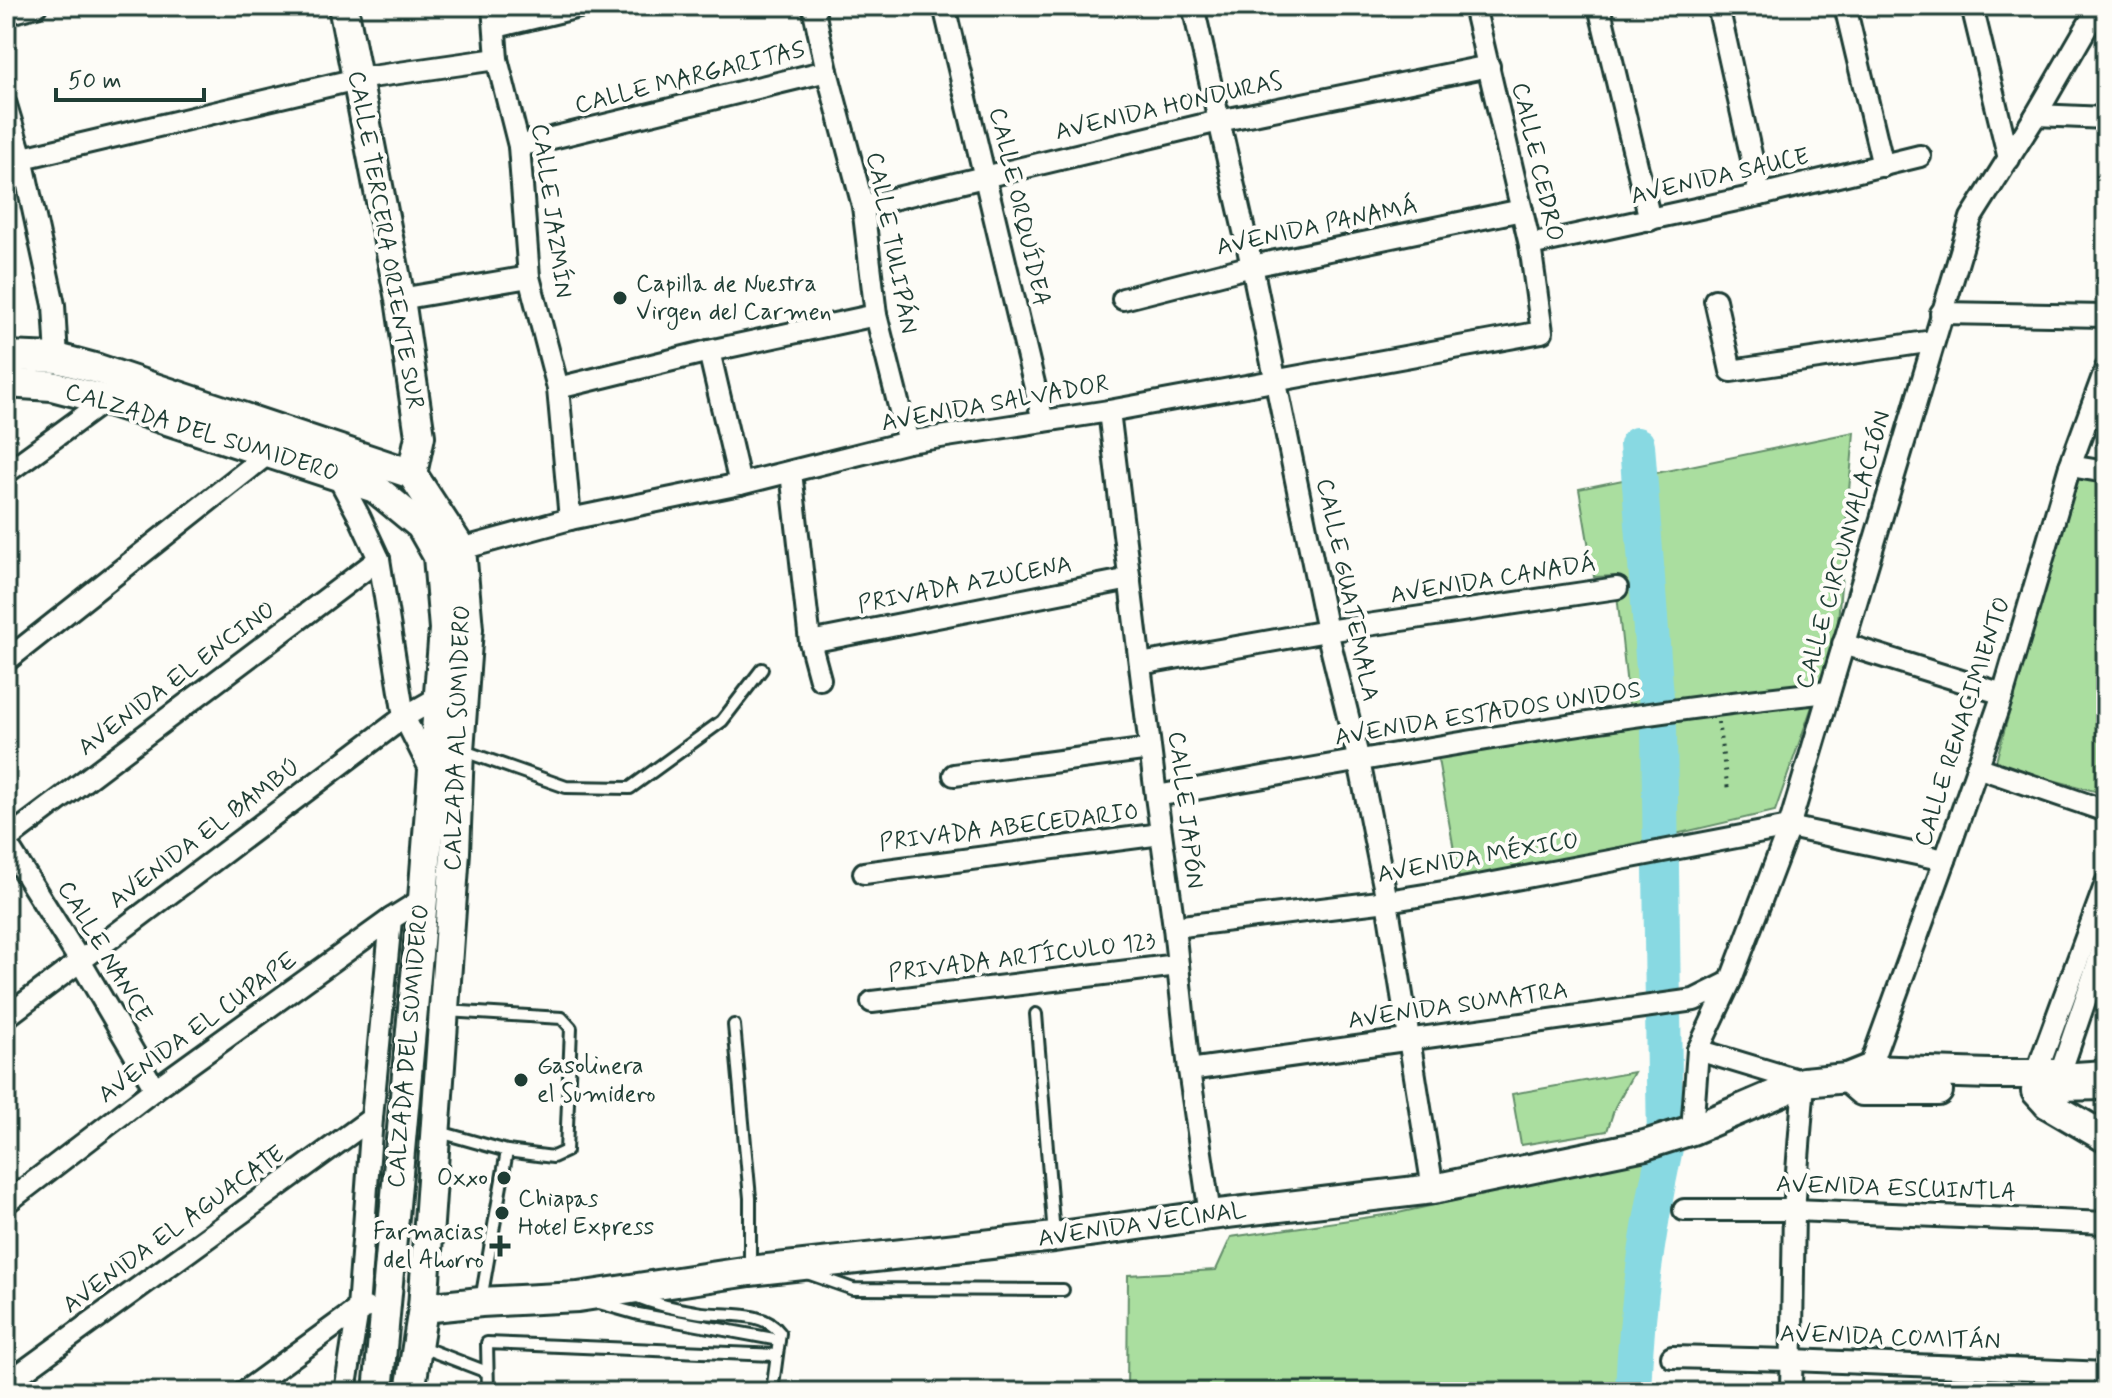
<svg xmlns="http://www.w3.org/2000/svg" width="2112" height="1398" font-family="Mynerve,sans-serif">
<rect width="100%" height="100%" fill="#fdfcf7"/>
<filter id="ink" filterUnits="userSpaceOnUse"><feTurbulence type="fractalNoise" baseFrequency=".0125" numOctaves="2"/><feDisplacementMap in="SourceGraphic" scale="16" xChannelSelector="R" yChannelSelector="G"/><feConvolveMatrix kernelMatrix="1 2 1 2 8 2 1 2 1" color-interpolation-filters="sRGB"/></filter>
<g filter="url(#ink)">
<g fill="#aade9f" stroke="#648e6a" stroke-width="2">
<polygon points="1854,432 1833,680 1629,705 1615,576 1594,577 1579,489"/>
<polygon points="2073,476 2106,485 2106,794 1995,765"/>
<polygon points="1815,698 1775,811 1460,884 1436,748"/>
<polygon points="1634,1072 1615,1107 1607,1131 1521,1145 1512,1094"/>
<polygon points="1651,1157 1631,1392 1127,1392 1128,1275 1216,1270 1231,1237 1398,1213"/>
</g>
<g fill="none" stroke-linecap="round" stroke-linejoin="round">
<g stroke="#88d9e2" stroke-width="36">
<polyline points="1637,445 1657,710"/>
<path d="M1633 1392C1636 1310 1648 1228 1665 1148L1659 727"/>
</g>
<g stroke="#1f3d34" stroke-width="16">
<g id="lane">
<polyline points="461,750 566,787 630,788 722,721 762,669"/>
<polyline points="446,1011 562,1018 571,1028 566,1151 553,1157 507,1151 481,1300"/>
<polyline points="1036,1014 1054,1235"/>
<polyline points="734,1025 750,1198 750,1269"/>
<polyline points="436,1131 507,1151"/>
<polyline points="807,1273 853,1289 1063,1290"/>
<path d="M635 1296C655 1304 675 1309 696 1312 723 1317 763 1309 780 1333L772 1392"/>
<polyline points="599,1303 638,1314 779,1340"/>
<polyline points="419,1346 487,1372"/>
<polyline points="488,1392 487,1343 776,1355"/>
</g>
</g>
<g stroke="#1f3d34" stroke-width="26">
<g id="street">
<polyline points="493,6 497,59 519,146 529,277 558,388 570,519"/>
<polyline points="813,6 827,71 863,206 876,315 908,442"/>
<polyline points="944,6 1043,421"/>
<polyline points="1193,6 1252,266 1327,631 1359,761 1387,901 1433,1189"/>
<polyline points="1599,6 1650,220"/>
<polyline points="1718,6 1760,195"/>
<polyline points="1845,6 1883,166"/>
<polyline points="1972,6 2009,159"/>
<polyline points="6,14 36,6"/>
<polyline points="496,27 583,6"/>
<polyline points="6,105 22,158 54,305 57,358"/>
<polyline points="2036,115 2106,118"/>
<polyline points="519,146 827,71"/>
<polyline points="6,162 357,79 497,59"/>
<polyline points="863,206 1219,121 1489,66"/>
<polyline points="1530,245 1760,195 1920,156"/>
<polyline points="400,299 529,277"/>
<polyline points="1123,299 1252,266 1522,210"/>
<polyline points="1715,300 1731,371 1933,341"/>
<polyline points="1941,313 2106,316"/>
<polyline points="709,351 740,484"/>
<polyline points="558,388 709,351 876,315"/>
<polyline points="1109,411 1156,796 1174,927 1189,1070 1210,1215"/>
<polyline points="2070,466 2106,472"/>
<polyline points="791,472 810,642 820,679"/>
<polyline points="6,473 106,400"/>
<polyline points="337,475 360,518 379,559 404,717 432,773"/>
<polyline points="461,549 570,519 740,484 908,442 1109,411 1542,332 1530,245 1474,6"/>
<polyline points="810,642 1130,579"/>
<polyline points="1843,644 2003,694"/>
<polyline points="6,661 269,453"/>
<polyline points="1140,664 1327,631 1617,588"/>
<polyline points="1977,767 2106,811"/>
<polyline points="954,775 1150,749"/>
<path d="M1156 796C1379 757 1603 715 1829 692"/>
<polyline points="6,840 379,559"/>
<polyline points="6,843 80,961 155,1089"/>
<polyline points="864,873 1161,834"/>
<polyline points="1174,927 1387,901 1462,889 1789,827 1945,860"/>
<polyline points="2106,939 2060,1074 2106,1071"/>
<polyline points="872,1002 1178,965"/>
<polyline points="6,1017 404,717 439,697"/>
<polyline points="1698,1050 1804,1082 1794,1210 1791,1392"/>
<polyline points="1189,1070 1694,1000 1730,982"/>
<polyline points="2036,1074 2106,883"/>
<polyline points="1865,1080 1945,860 2003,694 2070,466 2106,368"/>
<polyline points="2057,1090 2106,1089"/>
<polyline points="1692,1130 1698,1050 1730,982 1789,827 1971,218 2036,115 2099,6"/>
<polyline points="6,1203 155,1089 391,919 423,899"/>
<polyline points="1684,1210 1794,1210 2106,1223"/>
<polyline points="1672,1357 1793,1360 2106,1373"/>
<polyline points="6,1384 372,1118"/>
<polyline points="244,1392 358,1309 366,1308"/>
<polyline points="345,1392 358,1309 372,1118 391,919"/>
</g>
</g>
<g stroke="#1f3d34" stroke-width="34">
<g id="secondary">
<polyline points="343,6 400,299 420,436 412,474"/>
<polyline points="6,356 57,358 98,369 412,474 461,549 468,629 459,750 455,852 423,1308 410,1392"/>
<polyline points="6,383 52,386 106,400 375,488 421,526 438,556 444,629 423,899 378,1392"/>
<polyline points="1847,1078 1862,1091 1938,1091"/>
<polyline points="2036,1091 2048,1104 2106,1138"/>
<polyline points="423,1308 481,1302 578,1297 750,1271 1054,1237 1210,1215 1433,1189 1645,1145 1692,1130 1804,1082 1847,1078 1867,1070 1990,1074 2060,1074 2057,1090 2048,1104"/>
</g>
</g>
<polyline stroke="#1f3d34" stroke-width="4" stroke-dasharray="2 6" stroke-linecap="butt" points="1718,722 1728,790"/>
<use href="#lane" stroke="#fdfcf7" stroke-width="10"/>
<use href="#street" stroke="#fdfcf7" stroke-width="20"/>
<use href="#secondary" stroke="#fdfcf7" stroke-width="28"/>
</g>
</g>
<g fill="#1f3d34" stroke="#fdfcf7" stroke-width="3">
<circle cx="620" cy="298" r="8"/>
<circle cx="521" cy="1080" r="8"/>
<circle cx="504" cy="1178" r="8"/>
<circle cx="502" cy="1213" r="8"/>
<path d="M496 1234h8v8h8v8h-8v8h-8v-8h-8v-8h8z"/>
</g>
<g text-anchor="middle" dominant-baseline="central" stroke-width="8" stroke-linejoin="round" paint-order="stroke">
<g font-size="24" fill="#1f3d34" stroke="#fdfcf7">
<text transform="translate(690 78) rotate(-14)">CALLE MARGARITAS</text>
<text transform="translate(1169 107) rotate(-13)">AVENIDA HONDURAS</text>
<text transform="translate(1537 162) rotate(77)">CALLE CEDRO</text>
<text transform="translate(1720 177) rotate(-13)">AVENIDA SAUCE</text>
<text transform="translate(1019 207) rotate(77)">CALLE ORQUÍDEA</text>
<text transform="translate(551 211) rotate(82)">CALLE JAZMÍN</text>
<text transform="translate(1317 227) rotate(-12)">AVENIDA PANAMÁ</text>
<text transform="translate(385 240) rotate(80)">CALLE TERCERA ORIENTE SUR</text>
<text transform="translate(891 243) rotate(79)">CALLE TULIPÁN</text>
<text transform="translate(995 404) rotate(-10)">AVENIDA SALVADOR</text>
<text transform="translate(202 433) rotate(17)">CALZADA DEL SUMIDERO</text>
<text transform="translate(1844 550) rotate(-74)">CALLE CIRCUNVALACIÓN</text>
<text transform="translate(1493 580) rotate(-9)">AVENIDA CANADÁ</text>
<text transform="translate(965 585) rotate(-11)">PRIVADA AZUCENA</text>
<text transform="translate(1347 590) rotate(78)">CALLE GUATEMALA</text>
<text transform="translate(177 679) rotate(-37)">AVENIDA EL ENCINO</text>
<text transform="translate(1488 714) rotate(-9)">AVENIDA ESTADOS UNIDOS</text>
<text transform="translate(1963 722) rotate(-72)">CALLE RENACIMIENTO</text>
<text transform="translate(458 738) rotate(-88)">CALZADA AL SUMIDERO</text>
<text transform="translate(1185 810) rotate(83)">CALLE JAPÓN</text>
<text transform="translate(1009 828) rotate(-7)">PRIVADA ABECEDARIO</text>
<text transform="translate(205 834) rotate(-37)">AVENIDA EL BAMBÚ</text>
<text transform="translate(1478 858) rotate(-10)">AVENIDA MÉXICO</text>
<text transform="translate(104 952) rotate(59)">CALLE NANCE</text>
<text transform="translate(1022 958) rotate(-7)">PRIVADA ARTÍCULO 123</text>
<text transform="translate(1458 1006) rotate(-8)">AVENIDA SUMATRA</text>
<text transform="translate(198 1028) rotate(-36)">AVENIDA EL CUPAPE</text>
<text transform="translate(409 1046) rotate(-85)">CALZADA DEL SUMIDERO</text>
<text transform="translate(1896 1189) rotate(2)">AVENIDA ESCUINTLA</text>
<text transform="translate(1142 1225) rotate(-8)">AVENIDA VECINAL</text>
<text transform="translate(174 1230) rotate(-36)">AVENIDA EL AGUACATE</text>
<text transform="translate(1890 1338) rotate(2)">AVENIDA COMITÁN</text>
</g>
<g font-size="24" fill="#1f3d34" stroke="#fdfcf7" text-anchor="start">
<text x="636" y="284">Capilla de Nuestra<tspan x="636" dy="28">Virgen del Carmen</tspan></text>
<text x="537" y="1066">Gasolinera<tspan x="537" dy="28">el Sumidero</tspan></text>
<text x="488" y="1178" text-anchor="end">Oxxo</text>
<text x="518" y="1199">Chiapas<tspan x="518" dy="28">Hotel Express</tspan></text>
<text x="484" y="1232" text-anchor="end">Farmacias<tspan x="484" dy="28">del Ahorro</tspan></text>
</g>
</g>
<rect width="2112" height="1398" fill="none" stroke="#fdfcf7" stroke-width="32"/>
<rect x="16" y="16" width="2080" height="1366" fill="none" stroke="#1f3d34" stroke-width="3" filter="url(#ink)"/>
<path d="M56 88v12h148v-12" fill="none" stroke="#1f3d34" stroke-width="4"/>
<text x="68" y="88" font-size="24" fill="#1f3d34" stroke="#fdfcf7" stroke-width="6" paint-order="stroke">50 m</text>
</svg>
